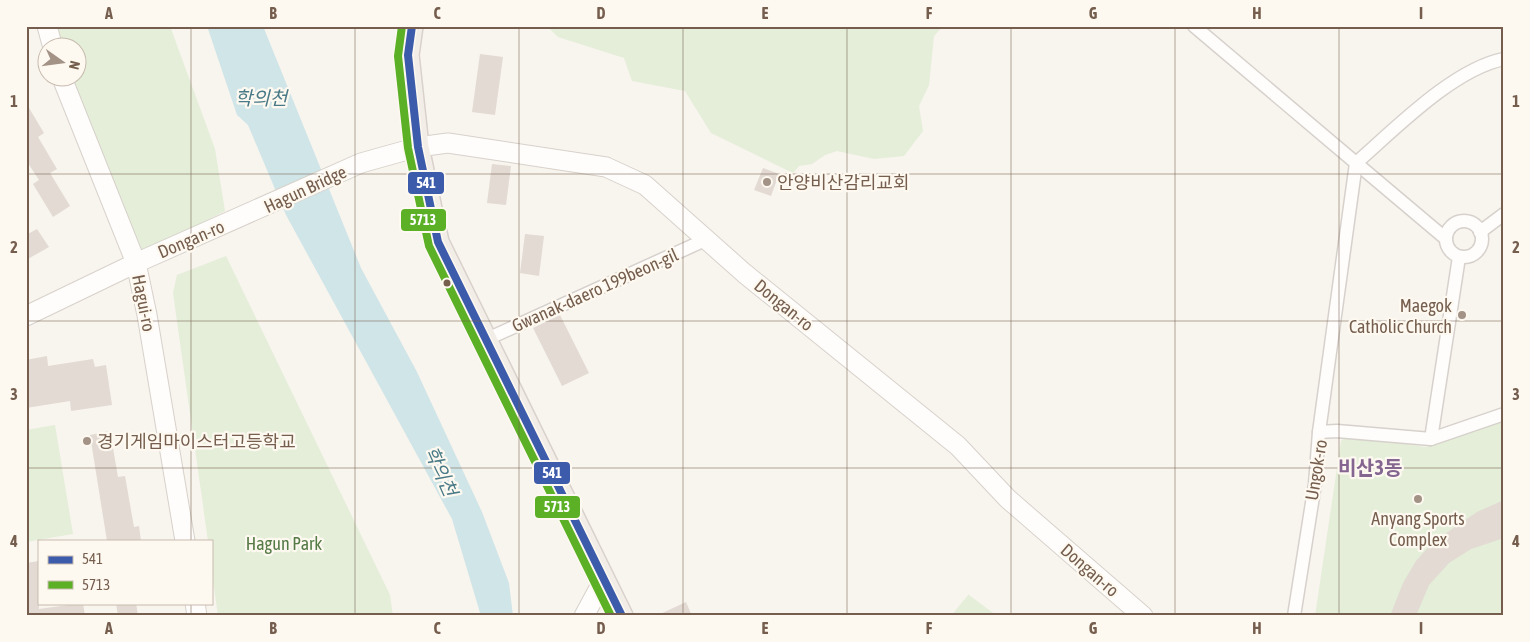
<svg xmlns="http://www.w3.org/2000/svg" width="1530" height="642" font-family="'Asap Condensed','Noto Sans KR',sans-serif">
<rect width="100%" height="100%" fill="#f8f4ee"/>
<g fill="#e4eed9">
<polygon points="55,26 170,26 215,149 225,211 140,254 73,78 78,78 78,48 62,47"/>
<polygon points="547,26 943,26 934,36 929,85 919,106 923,131 904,156 874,159 837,151 825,155 812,164 799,166 793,173 711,133 685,91 632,81 624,58 558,37"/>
<polygon points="226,256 390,595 393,616 218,616 211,566 211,541 208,541 173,293 177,275"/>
<polygon points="1504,418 1504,616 1315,616 1341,441 1347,435 1426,447"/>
<polygon points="55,425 73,534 26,542 26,430"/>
<polygon points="969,594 969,595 997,616 951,616"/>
</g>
<polygon fill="#d0e5e8" points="207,26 263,26 361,268 417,372 482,512 509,583 513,616 481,616 452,519 286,215 248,125 237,115"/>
<g fill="#e2dad3">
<polygon points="480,54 503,57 495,115 472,112"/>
<polygon points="26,103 44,133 38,137 57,169 50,173 70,206 53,217 33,184 39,180 26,160"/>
<polygon points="492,164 511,166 506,205 487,203"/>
<polygon points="763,168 779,174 771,196 754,190"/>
<polygon points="37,229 49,247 26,260 26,235"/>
<polygon points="525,234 544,236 539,276 520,273"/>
<polygon points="560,315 589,373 562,386 533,328"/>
<polygon points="47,356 48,366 93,359 95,367 106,365 112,405 71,411 70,401 26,408 26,360"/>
<polygon points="110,431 118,477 125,476 134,527 139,526 141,541 107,541 90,435"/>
<polygon points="1504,500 1504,538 1471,549 1449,563 1429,585 1416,616 1390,616 1403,583 1416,561 1433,542 1477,512"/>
<polygon points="39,561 39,609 83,603 85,616 29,616 26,563"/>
<polygon points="686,602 692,616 656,616"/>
<polygon points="116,603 136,603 138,616 118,616"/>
</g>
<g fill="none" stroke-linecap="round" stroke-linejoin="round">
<g stroke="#d7d1cc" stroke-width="15">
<g id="street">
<path d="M1194 26 1356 163C1394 130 1453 69 1504 59"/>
<polyline points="1356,163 1445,238"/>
<circle cx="1464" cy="239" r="18"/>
<polyline points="1480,232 1504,214"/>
<polyline points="485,340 705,240"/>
<polyline points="1319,432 1356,163"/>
<polyline points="1431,439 1459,257"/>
<polyline points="1294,616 1315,484 1319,432 1337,431 1431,439 1504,414"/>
</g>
</g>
<g stroke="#d7d1ca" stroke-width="21">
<g id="secondary">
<polyline points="47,26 53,48"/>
<polyline points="62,78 136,263 147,315 185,541"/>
<polyline points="26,316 136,263 361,163 418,147 448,143 606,167 645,185 744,273 958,446 1008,499 1143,616"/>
<polyline points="195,603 197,616"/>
<polyline points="584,616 604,579"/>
</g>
</g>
<g stroke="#d9d1cb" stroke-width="24">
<polyline id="primary" points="412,26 408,55 418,147 438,242 622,616"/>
</g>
<use href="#street" stroke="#fefdfc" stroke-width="12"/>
<use href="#secondary" stroke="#fefdfc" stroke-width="19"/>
<use href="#primary" stroke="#f2eee7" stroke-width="21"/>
<g stroke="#fef9f0" stroke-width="11">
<polyline id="bus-1" points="412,26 408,55 418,147 438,242 622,616"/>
</g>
<g stroke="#fef9f0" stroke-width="11">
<polyline id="bus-2" points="402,26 398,56 408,148 429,246 611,616"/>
</g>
<use href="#bus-1" stroke="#3d5bab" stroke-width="8"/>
<use href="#bus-2" stroke="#5bb025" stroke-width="8"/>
</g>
<path fill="none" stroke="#755e4e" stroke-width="1" stroke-opacity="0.55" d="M191 26V541M355 26V616M519 26V616M683 26V616M847 26V616M1011 26V616M1175 26V616M1339 26V616M26 174H1504M26 321H1504M26 468H1504M191 603V616"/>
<g fill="#a39286" stroke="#fef9f0" stroke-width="2">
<circle cx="767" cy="182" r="5"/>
<circle cx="1462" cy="315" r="5"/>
<circle cx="87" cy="441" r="5"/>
<circle cx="1418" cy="499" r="5"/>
</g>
<circle fill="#755e4e" stroke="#fef9f0" stroke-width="2" cx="447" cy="283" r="4.5"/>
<g text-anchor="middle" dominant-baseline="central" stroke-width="4.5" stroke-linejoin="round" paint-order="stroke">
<g font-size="18" fill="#755e4e" stroke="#fef9f0" text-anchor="start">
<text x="777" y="182">안양비산감리교회</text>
<text x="1452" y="305" text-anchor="end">Maegok<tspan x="1452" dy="21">Catholic Church</tspan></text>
<text x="97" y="441">경기게임마이스터고등학교</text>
<text x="1418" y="518" text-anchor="middle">Anyang Sports<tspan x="1418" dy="21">Complex</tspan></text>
</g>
<g font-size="18" fill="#755e4e" stroke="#fef9f0">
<text transform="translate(305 189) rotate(-25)">Hagun Bridge</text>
<text transform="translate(191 239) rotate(-23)">Dongan-ro</text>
<text transform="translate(595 290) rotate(-24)">Gwanak-daero 199beon-gil</text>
<text transform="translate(144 303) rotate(79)">Hagui-ro</text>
<text transform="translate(784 305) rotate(39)">Dongan-ro</text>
<text transform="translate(1316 470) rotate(-81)">Ungok-ro</text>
<text transform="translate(1090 570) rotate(41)">Dongan-ro</text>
</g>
<g font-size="18" fill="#547a46" stroke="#fef9f0">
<text x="284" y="543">Hagun Park</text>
</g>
<g font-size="19" font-style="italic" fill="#497a87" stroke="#fef9f0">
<text x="261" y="98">학의천</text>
<text transform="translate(441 471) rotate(66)">학의천</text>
</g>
<g font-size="20" font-weight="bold" fill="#846691" stroke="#fef9f0">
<text x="1370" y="467">비산3동</text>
</g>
</g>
<g stroke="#fef9f0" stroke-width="2">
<rect x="407" y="171" width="38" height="24" rx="5" fill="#3d5bab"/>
<rect x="400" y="208" width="47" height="24" rx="5" fill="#5bb025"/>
<rect x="533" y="461" width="38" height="24" rx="5" fill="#3d5bab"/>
<rect x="534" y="495" width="47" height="24" rx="5" fill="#5bb025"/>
</g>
<g font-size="14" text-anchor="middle" font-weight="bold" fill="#fff">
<text x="426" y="188">541</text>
<text x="423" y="225">5713</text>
<text x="552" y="478">541</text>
<text x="557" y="512">5713</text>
</g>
<rect width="1530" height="642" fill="none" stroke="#fef9f0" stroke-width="55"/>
<rect x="38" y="540" width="175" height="65" fill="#fef9f0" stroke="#c7bbaf"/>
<rect x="48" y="556" width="25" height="8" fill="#3d5bab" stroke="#c7bbaf"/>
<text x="82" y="564" font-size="15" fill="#755e4e">541</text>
<rect x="48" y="581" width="25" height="8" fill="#5bb025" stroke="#c7bbaf"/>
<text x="82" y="590" font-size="15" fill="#755e4e">5713</text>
<g transform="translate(62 62) rotate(104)"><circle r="24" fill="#fef9f0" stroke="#c7bbaf"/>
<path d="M0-4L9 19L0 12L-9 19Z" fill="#a39286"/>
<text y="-8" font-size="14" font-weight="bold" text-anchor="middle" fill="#755e4e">N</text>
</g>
<rect x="28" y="28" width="1474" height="586" fill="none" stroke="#755e4e" stroke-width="2"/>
<g font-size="16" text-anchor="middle" font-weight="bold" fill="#755e4e">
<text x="109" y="19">A</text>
<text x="273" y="19">B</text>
<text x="437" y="19">C</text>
<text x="601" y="19">D</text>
<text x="765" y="19">E</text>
<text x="929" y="19">F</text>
<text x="1093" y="19">G</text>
<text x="1257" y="19">H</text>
<text x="1421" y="19">I</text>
<text x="14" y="107">1</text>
<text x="1516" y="107">1</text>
<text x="14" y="253">2</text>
<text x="1516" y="253">2</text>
<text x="14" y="400">3</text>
<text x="1516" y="400">3</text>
<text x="14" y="547">4</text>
<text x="1516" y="547">4</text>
<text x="109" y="634">A</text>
<text x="273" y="634">B</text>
<text x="437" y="634">C</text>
<text x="601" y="634">D</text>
<text x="765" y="634">E</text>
<text x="929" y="634">F</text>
<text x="1093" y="634">G</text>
<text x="1257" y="634">H</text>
<text x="1421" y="634">I</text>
</g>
</svg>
